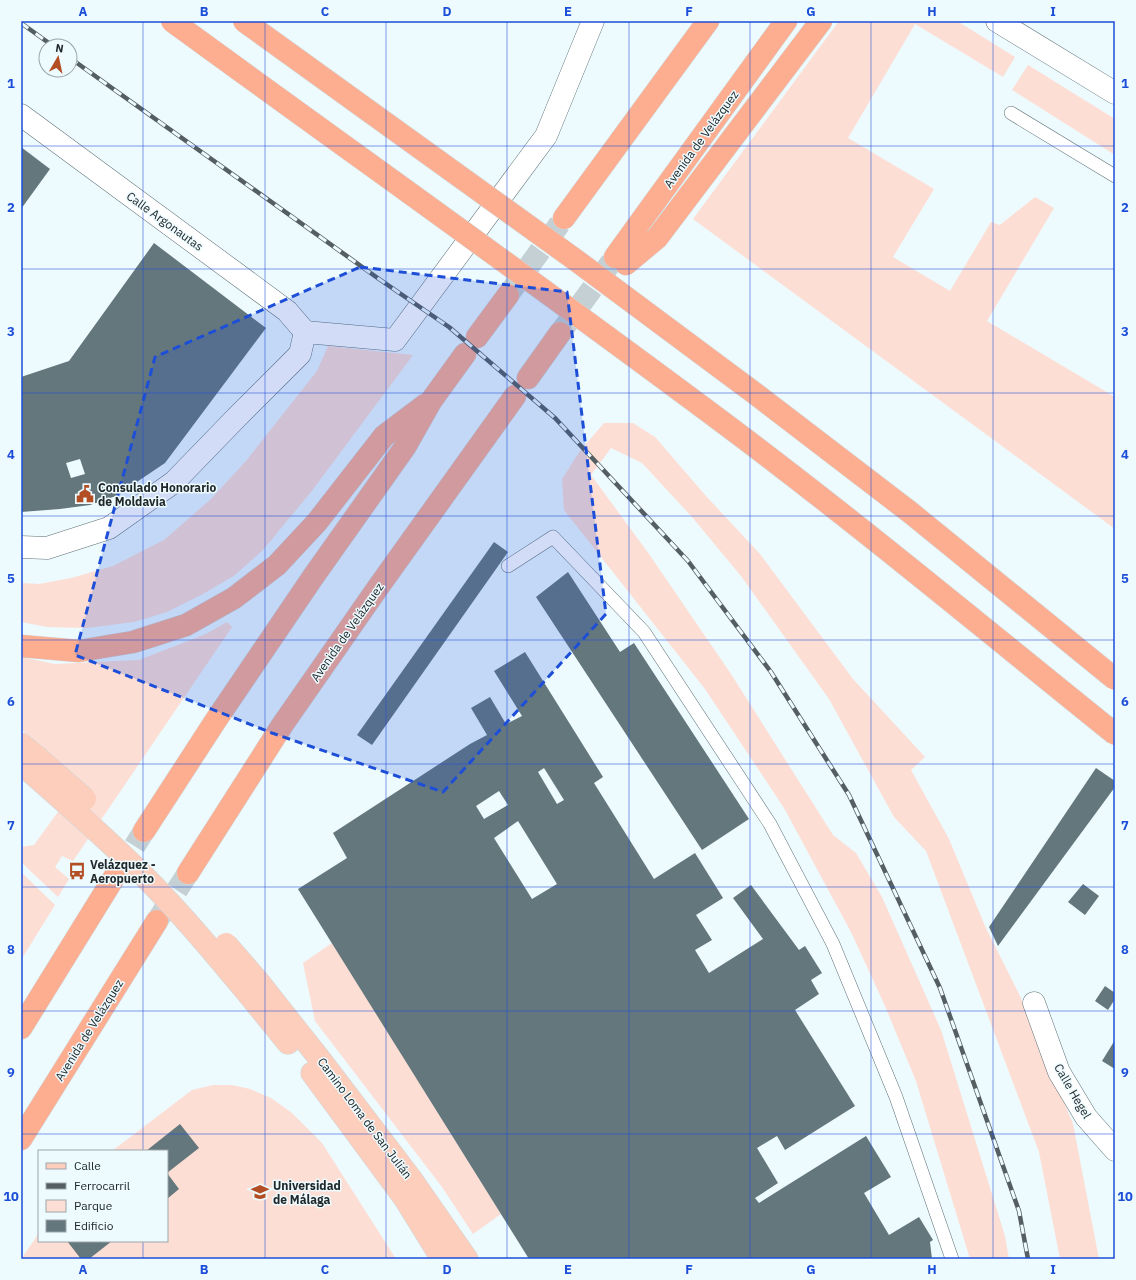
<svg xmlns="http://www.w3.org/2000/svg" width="1136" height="1280" font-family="'IBM Plex Sans',sans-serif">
<rect width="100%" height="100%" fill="#edfafe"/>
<g fill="#fdded4">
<polygon points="839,21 957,21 1015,57 1003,77 915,24 848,138 934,189 893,257 950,291 991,222 1000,225 1035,197 1054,208 987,321 1115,397 1115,529 693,219"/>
<polygon points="1028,65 1115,119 1115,155 1012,90"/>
<polygon points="328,346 413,355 311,492 263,550 235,575 203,594 167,612 134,622 87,628 47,627 21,622 21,583 39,584 71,578 113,566 164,540 210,500 246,461 317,371"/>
<polygon points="604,423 633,423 655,437 706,496 760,554 853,679 925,757 911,770 949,839 985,926 1020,996 1073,1124 1099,1259 1060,1259 1039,1152 926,851 894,817 829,699 741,576 692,517 642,463 611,448 591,475 649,554 731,674 833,835 856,853 882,897 941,1030 1005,1236 1009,1259 970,1259 916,1081 885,1006 851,932 784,808 705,689 564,510 562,479 580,451"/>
<polygon points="227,622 232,627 73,861 62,856 55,867 69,879 58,897 21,862 21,847 34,845 79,783 21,729 21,657 55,664 139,660 206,634"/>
<polygon points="21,872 55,905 21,960"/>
<polygon points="332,943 501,1214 473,1234 442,1187 315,1021 303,963"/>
<polygon points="213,1085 232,1085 250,1089 271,1098 292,1113 322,1143 396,1259 21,1259 39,1233 39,1241 167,1241 167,1151 112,1151 192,1090"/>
</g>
<g fill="#64777c" fill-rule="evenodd">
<polygon points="21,147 50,169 21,209"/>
<path d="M154 243 266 328 165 463 116 496 90 505 60 509 21 512V377L69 361ZM80 459 85 474 71 478 66 463Z"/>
<polygon points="494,542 508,552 372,745 357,735"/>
<polygon points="568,572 620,652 634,643 749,819 702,850 536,597"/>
<path d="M525 652 603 777 594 783 654 879 695 853 723 898 696 915 712 940 695 950 709 973 763 939 733 898 751 885 799 950 805 946 822 973 811 980 819 994 795 1010 855 1106 785 1150 777 1136 757 1148 778 1183 755 1198 759 1203 866 1136 891 1177 864 1193 889 1235 919 1217 933 1240 930 1242 932 1259H529L298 889 347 858 333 833 470 744 487 735 471 708 490 697 506 724 522 716 494 671ZM544 768 564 800 557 804 538 772ZM499 791 508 805 484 819 476 806ZM518 821 557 884 532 899 494 838Z"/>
<polygon points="1096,768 1115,781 1115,787 998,946 989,927"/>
<polygon points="1083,884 1099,896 1085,915 1068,902"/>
<polygon points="1105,986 1115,993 1115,999 1108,1010 1095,1001"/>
<polygon points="1115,1040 1115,1069 1102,1061"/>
<polygon points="180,1124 199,1148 167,1173 179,1189 167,1199 167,1151 146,1151"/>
<polygon points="67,1241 112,1241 89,1259 81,1259"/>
</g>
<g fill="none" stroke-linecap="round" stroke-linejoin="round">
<g stroke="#c4d0d4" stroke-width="22" stroke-dasharray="22 11" stroke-linecap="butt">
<polyline points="508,295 564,218"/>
<polyline points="560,333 615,257"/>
<polyline points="117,874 144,831"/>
<polyline points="159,918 188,873"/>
</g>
<g stroke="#5f7277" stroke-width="14">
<g id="service">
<polyline points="1011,113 1115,176"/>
<polyline points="508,566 553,537 644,632 770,824 833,944 896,1097 952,1259"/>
</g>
</g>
<g stroke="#5f7277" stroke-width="23">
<g id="minor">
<polyline points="21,115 287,311 305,332"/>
<polyline points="305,332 395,340 546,136 593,21"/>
<polyline points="21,547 47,548 109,528 174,482 236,418 300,354 305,332"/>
<polyline points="1034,1003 1059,1072 1086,1117 1115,1150"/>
</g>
</g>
<g stroke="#5f7277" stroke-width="23">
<polyline id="tertiary" points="997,21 1115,93"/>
</g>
<g stroke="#d2d4d4" stroke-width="23">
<g id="primary">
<polyline points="21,744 36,756"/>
<polyline points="258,981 319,1058 412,1180 467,1259"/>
<polyline points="249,995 288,1043"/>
<polyline points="312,1073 405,1199 442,1259"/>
</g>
</g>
<g stroke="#d2d4d4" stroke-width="23">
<g id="motorway">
<polyline points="564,218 708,21"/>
<polyline points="615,257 786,21"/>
<polyline points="626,264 657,238 821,21"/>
<polyline points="477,337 508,295"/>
<polyline points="528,378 560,333"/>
<polyline points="21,646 79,651 133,642 186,625 234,598 277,565 317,522 384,436 425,405"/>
<polyline points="144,831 216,720 313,577 405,447 431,401 465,354"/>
<polyline points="188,873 283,724 379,586 515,396"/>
<polyline points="21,1028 115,876"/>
<polyline points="21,1139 157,921"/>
</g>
</g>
<use href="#service" stroke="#fff" stroke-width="13"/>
<use href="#minor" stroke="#fff" stroke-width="22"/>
<use href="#tertiary" stroke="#fff" stroke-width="22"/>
<use href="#primary" stroke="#fecebc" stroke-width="22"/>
<use href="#motorway" stroke="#fdad90" stroke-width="22"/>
<g stroke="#555f61" stroke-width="4.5">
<g id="rail">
<polyline points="21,23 53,46"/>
<polyline points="70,58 379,279 449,327 555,418 688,561 771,672 849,795 940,988 1019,1211 1028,1259"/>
</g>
</g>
<use href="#rail" stroke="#edfafe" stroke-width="3" stroke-dasharray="9" stroke-linecap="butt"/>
<g stroke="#d2d4d4" stroke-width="23" stroke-linecap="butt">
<g id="primary-bridge">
<polyline points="36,756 85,799"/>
<path d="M27 769C66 803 106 838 143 875 181 913 215 954 249 995"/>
<polyline points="226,944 258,981"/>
</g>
</g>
<g stroke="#d2d4d4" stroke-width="23" stroke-linecap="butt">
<g id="motorway-bridge">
<path d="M172 21C357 156 545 289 729 427 861 526 987 631 1115 734"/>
<polyline points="244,21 577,261 757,395 911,513 1115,679"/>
</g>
</g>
<use href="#primary-bridge" stroke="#fecebc" stroke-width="22"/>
<use href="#motorway-bridge" stroke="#fdad90" stroke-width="22"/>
</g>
<path fill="#1d4ed8" fill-opacity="0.2" stroke="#1d4ed8" stroke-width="3" stroke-dasharray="8 5" stroke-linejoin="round" d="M360 267 567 292 606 614 443 792 272 733 75 655 155 357Z"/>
<path fill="none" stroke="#1d4ed8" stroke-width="1" stroke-opacity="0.55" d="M143 21V1151M265 21V1259M386 21V1259M507 21V1259M629 21V1259M750 21V1259M871 21V1259M993 21V1259M21 146H1115M21 269H1115M21 393H1115M21 516H1115M21 640H1115M21 764H1115M21 887H1115M21 1011H1115M21 1134H1115M143 1241V1259"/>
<defs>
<g id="civic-bare" transform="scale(1.38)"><path d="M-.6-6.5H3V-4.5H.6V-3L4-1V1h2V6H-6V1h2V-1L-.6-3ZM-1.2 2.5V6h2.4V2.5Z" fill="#b34d24" stroke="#edfafe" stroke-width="2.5" paint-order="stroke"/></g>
<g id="bus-bare" transform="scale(1.38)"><path d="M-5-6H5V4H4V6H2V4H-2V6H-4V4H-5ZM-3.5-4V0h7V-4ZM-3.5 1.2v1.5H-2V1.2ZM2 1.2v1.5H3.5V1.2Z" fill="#b34d24" stroke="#edfafe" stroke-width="2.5" paint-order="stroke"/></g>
<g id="university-bare" transform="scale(1.38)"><path d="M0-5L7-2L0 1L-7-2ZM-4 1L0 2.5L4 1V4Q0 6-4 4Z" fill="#b34d24" stroke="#edfafe" stroke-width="2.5" paint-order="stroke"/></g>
</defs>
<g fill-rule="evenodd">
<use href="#civic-bare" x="85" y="494"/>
<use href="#bus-bare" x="77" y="871"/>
<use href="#university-bare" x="260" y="1192"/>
</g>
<g text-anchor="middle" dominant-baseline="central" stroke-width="3" stroke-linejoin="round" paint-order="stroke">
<g font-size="12" fill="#20282a" stroke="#edfafe">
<text transform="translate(701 139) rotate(-54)">Avenida de Velázquez</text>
<text transform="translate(165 221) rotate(36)">Calle Argonautas</text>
<text transform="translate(347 632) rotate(-55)">Avenida de Velázquez</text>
<text transform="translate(89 1030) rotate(-58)">Avenida de Velázquez</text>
<text transform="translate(1073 1091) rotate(60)">Calle Hegel</text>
<text transform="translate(365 1118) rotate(53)">Camino Loma de San Julián</text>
</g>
<g font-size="12" font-weight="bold" fill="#20282a" stroke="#edfafe" text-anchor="start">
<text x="98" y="487">Consulado Honorario<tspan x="98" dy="14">de Moldavia</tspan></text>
<text x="90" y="864">Velázquez -<tspan x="90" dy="14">Aeropuerto</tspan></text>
<text x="273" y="1185">Universidad<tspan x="273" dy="14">de Málaga</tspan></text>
</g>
</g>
<rect width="1136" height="1280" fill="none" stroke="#edfafe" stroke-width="44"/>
<rect x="38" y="1150" width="130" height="92" fill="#edfafe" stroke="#9ba6a9"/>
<rect x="46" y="1163" width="20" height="6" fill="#fecebc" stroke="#9ba6a9"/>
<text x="74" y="1170" font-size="12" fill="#20282a">Calle</text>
<rect x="46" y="1183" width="20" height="6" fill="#555f61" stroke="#9ba6a9"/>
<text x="74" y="1190" font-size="12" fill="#20282a">Ferrocarril</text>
<rect x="46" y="1200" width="20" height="12" fill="#fdded4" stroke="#9ba6a9"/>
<text x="74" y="1210" font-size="12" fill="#20282a">Parque</text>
<rect x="46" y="1220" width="20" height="12" fill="#64777c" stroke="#9ba6a9"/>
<text x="74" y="1230" font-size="12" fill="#20282a">Edificio</text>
<g transform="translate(58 58) rotate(9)"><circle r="19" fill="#edfafe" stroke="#9ba6a9"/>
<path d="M0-3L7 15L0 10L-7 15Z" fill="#b34d24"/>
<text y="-6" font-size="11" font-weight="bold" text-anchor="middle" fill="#20282a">N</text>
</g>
<rect x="22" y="22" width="1092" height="1236" fill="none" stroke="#1d4ed8" stroke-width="1.5"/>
<g font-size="13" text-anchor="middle" font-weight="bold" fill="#1d4ed8">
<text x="83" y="16">A</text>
<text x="204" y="16">B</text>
<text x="325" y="16">C</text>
<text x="447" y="16">D</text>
<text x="568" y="16">E</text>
<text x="689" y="16">F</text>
<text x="811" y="16">G</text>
<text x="932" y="16">H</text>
<text x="1053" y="16">I</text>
<text x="11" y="88">1</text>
<text x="1125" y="88">1</text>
<text x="11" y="212">2</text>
<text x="1125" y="212">2</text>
<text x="11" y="336">3</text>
<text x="1125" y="336">3</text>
<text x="11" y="459">4</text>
<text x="1125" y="459">4</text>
<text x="11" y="583">5</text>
<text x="1125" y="583">5</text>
<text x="11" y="706">6</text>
<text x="1125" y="706">6</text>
<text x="11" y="830">7</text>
<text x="1125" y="830">7</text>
<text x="11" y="954">8</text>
<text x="1125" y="954">8</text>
<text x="11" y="1077">9</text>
<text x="1125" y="1077">9</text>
<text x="11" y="1201">10</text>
<text x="1125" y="1201">10</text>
<text x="83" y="1274">A</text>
<text x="204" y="1274">B</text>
<text x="325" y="1274">C</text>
<text x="447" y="1274">D</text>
<text x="568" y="1274">E</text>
<text x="689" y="1274">F</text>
<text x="811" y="1274">G</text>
<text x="932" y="1274">H</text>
<text x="1053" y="1274">I</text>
</g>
</svg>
